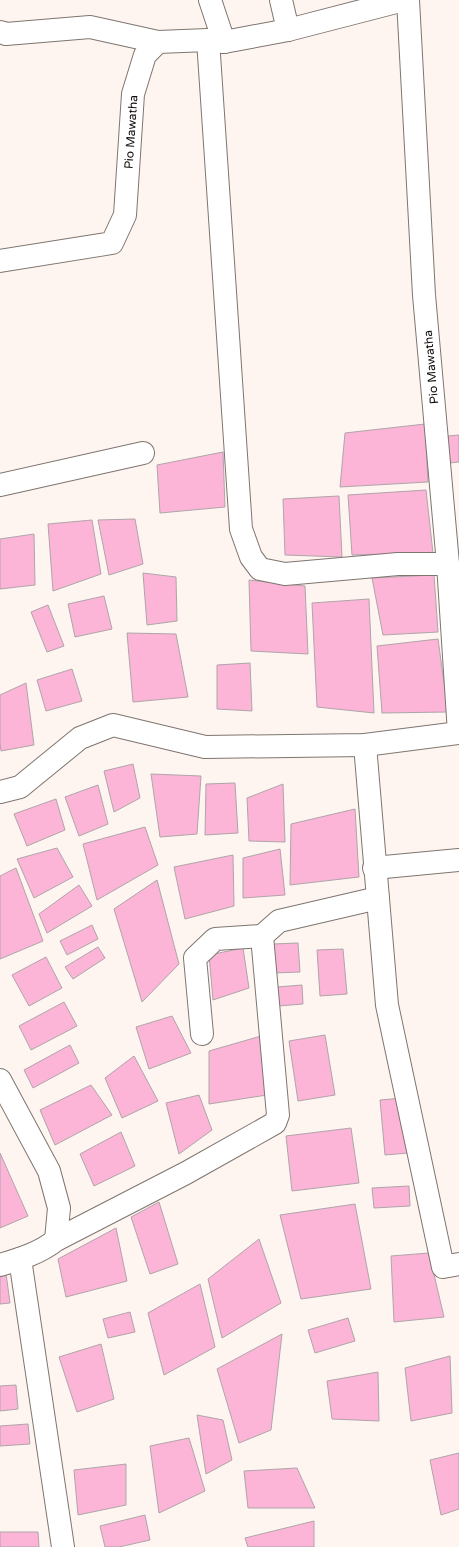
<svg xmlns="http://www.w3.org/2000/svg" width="459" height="1547" font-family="'Varela Round',sans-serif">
<rect width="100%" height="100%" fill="#fef5f1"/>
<g fill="#fcb4d7" stroke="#afa5a9">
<polygon points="425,424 428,482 340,487 345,433"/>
<polygon points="459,435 459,462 450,463 448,436"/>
<polygon points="223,452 225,507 160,513 157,465"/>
<polygon points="426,490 433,553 352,555 348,495"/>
<polygon points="339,496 342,557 285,555 283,499"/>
<polygon points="135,519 143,564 109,575 98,520"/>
<polygon points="92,520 101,574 53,591 48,524"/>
<polygon points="34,534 35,585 0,589 0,539"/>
<polygon points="143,573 176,577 177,621 147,625"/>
<polygon points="434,575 438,632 383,635 372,578"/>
<polygon points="249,580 305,586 308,654 251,651"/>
<polygon points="104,596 112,629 75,637 68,604"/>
<polygon points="369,599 374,713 317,707 312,603"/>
<polygon points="48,605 64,646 47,652 31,612"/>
<polygon points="127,633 176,634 188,697 133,702"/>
<polygon points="438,639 448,712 382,713 377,646"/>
<polygon points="250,663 252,711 217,709 217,665"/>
<polygon points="72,669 82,701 46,711 37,680"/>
<polygon points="26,683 34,745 1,751 0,744 0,695"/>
<polygon points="133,764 140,798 114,812 104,771"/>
<polygon points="151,774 201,776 197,834 160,837"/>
<polygon points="235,783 238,833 205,835 206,784"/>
<polygon points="283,784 285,842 249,841 247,798"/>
<polygon points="98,785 108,824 79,836 65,797"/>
<polygon points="56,799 65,830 27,846 14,814"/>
<polygon points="355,809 359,877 290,885 291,824"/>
<polygon points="145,827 158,865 97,900 83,844"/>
<polygon points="57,848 73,877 34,898 17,859"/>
<polygon points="280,849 285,895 243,898 243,858"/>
<polygon points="233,855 234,906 185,919 174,867"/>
<polygon points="16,868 43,941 0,959 0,876"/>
<polygon points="157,880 179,964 142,1002 114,909"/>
<polygon points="79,885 92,906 47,933 39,914"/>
<polygon points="92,925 98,939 67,955 60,941"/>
<polygon points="298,943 300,972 274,973 273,944"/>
<polygon points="98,947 105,958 73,979 65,967"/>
<polygon points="243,948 249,988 213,1000 209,955"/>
<polygon points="343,949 347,994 320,996 317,950"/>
<polygon points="46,957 62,988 29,1006 12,975"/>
<polygon points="302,985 303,1004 278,1006 277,987"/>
<polygon points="64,1002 77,1026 31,1050 19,1026"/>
<polygon points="172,1016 191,1053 149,1069 136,1027"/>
<polygon points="325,1035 335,1095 298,1101 289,1041"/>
<polygon points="261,1036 267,1095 209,1104 209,1051"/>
<polygon points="70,1045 79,1063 33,1088 24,1070"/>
<polygon points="134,1056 158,1101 122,1118 105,1078"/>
<polygon points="91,1085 112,1115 55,1145 40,1110"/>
<polygon points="199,1095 212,1130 179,1154 166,1103"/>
<polygon points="403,1098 408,1153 385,1155 380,1100"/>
<polygon points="351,1128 359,1183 292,1191 286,1136"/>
<polygon points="121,1132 135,1166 94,1186 80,1154"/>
<polygon points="0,1153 28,1216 0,1228"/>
<polygon points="409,1186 410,1206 374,1208 372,1188"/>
<polygon points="159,1202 178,1264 150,1274 131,1217"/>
<polygon points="355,1204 371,1289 301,1299 280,1215"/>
<polygon points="116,1228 127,1281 66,1297 58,1259"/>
<polygon points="259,1239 281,1303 222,1338 208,1279"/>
<polygon points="429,1253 444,1317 394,1322 391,1256"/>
<polygon points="0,1266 5,1266 10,1303 0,1304"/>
<polygon points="200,1284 215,1347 164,1375 148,1313"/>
<polygon points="130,1312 135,1332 108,1338 103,1319"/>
<polygon points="348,1318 355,1341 315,1353 308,1330"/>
<polygon points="282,1334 271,1430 239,1443 217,1369"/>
<polygon points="101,1344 114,1399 77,1412 59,1357"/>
<polygon points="450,1356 452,1413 411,1421 405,1368"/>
<polygon points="378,1372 379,1421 332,1419 327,1381"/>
<polygon points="16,1385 18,1409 0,1411 0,1386"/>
<polygon points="197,1415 223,1420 232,1460 206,1474"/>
<polygon points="28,1424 30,1444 0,1446 0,1426"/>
<polygon points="189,1438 205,1491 159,1513 150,1446"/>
<polygon points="459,1453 459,1509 441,1515 430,1460"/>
<polygon points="126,1464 126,1505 78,1515 74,1470"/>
<polygon points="297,1468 315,1508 248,1508 244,1471"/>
<polygon points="145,1515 150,1540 119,1547 105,1547 100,1526"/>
<polygon points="314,1521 314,1547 248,1547 245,1538"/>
<polygon points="0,1532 38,1532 39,1547 0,1547"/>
</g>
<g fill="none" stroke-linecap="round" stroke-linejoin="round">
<g stroke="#7e756f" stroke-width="24">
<g id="minor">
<polyline points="210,0 224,42"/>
<polyline points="281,0 288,30"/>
<polyline points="408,0 424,295 448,564 459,733"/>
<polyline points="0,32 6,34 90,27 158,42"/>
<polyline points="208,40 241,529 251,557 260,569 285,574 398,564 448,564"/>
<polyline points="0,261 112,243 125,215 133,94 145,55 158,42 208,40 224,42 288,30 404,0"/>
<polyline points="0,485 143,453"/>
<polyline points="365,745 387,1005 443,1267 459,1264"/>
<polyline points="0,792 20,787 80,738 113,725 205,747 365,745 459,733"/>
<polyline points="374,868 459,860"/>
<polyline points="202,1034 195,958 215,939 262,936"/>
<polyline points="0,1080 49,1171 59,1208 56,1240"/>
<polyline points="20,1259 63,1547"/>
<path d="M0 1265C20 1259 40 1253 56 1240L186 1173 275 1123 278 1115 262 936 279 921 378 898"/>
</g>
</g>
<use href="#minor" stroke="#fff" stroke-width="22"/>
</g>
<g text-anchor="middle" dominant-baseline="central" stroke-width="3.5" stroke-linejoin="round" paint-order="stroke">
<g font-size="12" fill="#100c0b" stroke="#fff">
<text transform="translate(131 132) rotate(-86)">Pio Mawatha</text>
<text transform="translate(431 367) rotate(-95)">Pio Mawatha</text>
</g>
</g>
</svg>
